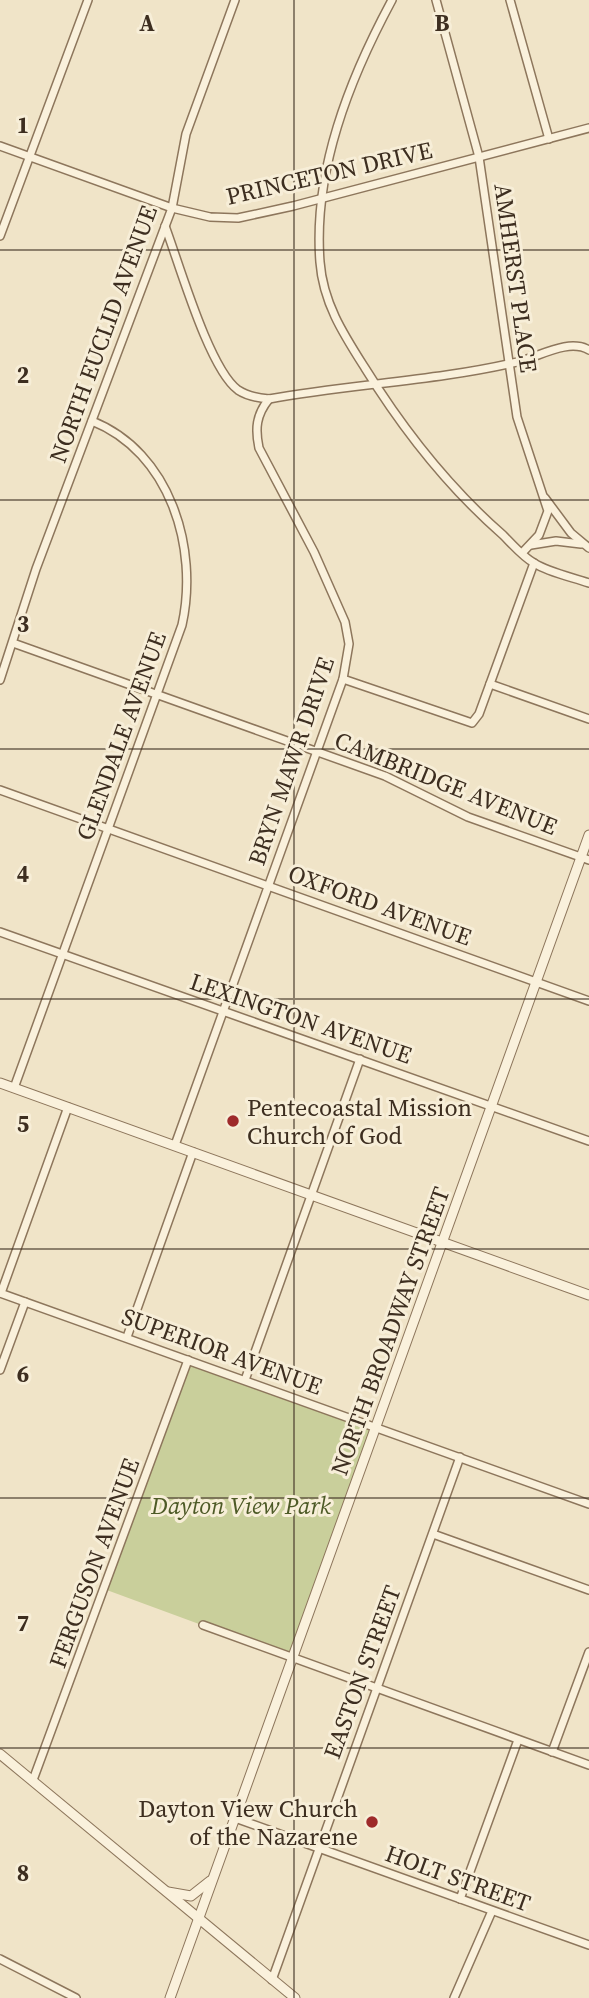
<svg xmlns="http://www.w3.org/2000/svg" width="589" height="1998" font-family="'Source Serif 4',serif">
<rect width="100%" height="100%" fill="#f0e4c8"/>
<polygon fill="#c9cf9b" points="188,1360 376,1428 291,1658 104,1589"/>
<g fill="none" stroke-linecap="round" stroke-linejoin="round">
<g stroke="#8d765c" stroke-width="10">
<g id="minor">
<path d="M392 0C349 80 313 171 320 262 323 303 344 335 365 368 404 431 447 486 503 535 512 544 523 557 534 563 550 573 572 577 589 583"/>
<polyline points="436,0 479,157 517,417 548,511 539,535 522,553"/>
<polyline points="510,0 549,139"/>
<polyline points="0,146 172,208 210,217 238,218 293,206 589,128"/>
<path d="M165 226C179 263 209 369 238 390 247 396 258 398 269 399 351 384 436 381 517 362 539 357 568 338 589 350"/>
<polyline points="0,236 88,0"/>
<polyline points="545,498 571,533 589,548"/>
<polyline points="531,545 556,541 581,544"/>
<polyline points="13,643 385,776 468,817 589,860"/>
<polyline points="343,679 472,723 479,714 534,563"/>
<polyline points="0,680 36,569 172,208 186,134 235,0"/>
<polyline points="490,684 589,719"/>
<polyline points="0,790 589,1001"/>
<polyline points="0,932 589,1141"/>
<path d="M14 1088 182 625C199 548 170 452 92 421"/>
<path d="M175 1145 343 679 349 644 345 622 314 552 259 448C255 429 256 415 269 399"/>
<polyline points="0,1293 589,1504"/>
<polyline points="1,1293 68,1107"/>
<polyline points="127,1337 193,1152"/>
<polyline points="0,1370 25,1302"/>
<polyline points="245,1380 360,1059"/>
<polyline points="433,1534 589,1590"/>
<polyline points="203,1625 589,1765"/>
<polyline points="552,1752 589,1652"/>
<polyline points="33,1780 188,1360"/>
<polyline points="235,1818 589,1945"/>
<polyline points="460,1899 518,1740"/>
<polyline points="0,1959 76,1998"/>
<polyline points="272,1980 460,1457"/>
<polyline points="454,1998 492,1911"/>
</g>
</g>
<g stroke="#8d765c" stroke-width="11">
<g id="tertiary">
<polyline points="0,1083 589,1295"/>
<polyline points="0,1754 295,1998"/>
<polyline points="168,1892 191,1896 210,1881"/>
<polyline points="170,1998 589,835"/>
</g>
</g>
<use href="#minor" stroke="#faf1dc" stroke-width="7"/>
<use href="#tertiary" stroke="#faf1dc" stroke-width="9"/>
</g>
<path fill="none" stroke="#3d2e20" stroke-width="2" stroke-opacity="0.55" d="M294 0V1998M0 250H589M0 500H589M0 749H589M0 999H589M0 1249H589M0 1498H589M0 1748H589"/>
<g fill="#9e2a2b" stroke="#f7eed8" stroke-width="2.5">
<circle cx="233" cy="1121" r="7"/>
<circle cx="372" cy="1822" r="7"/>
</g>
<g text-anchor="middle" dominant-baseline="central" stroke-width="6" stroke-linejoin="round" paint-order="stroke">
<g font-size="24" fill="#3d2e20" stroke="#f7eed8">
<text transform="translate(329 173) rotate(-13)">PRINCETON DRIVE</text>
<text transform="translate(516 278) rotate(82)">AMHERST PLACE</text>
<text transform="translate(103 334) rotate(-70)">NORTH EUCLID AVENUE</text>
<text transform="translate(121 736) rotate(-70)">GLENDALE AVENUE</text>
<text transform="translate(291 761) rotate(-71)">BRYN MAWR DRIVE</text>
<text transform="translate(446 783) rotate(22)">CAMBRIDGE AVENUE</text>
<text transform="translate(380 905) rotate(20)">OXFORD AVENUE</text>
<text transform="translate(301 1018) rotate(19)">LEXINGTON AVENUE</text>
<text transform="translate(390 1331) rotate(-70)">NORTH BROADWAY STREET</text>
<text transform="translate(222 1351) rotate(20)">SUPERIOR AVENUE</text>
<text transform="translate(94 1563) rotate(-70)">FERGUSON AVENUE</text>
<text transform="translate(362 1672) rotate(-70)">EASTON STREET</text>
<text transform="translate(458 1878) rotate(20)">HOLT STREET</text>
</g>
<g font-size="24" fill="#3d2e20" stroke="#f7eed8" text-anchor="start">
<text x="247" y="1107">Pentecoastal Mission<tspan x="247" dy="28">Church of God</tspan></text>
<text x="358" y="1808" text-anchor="end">Dayton View Church<tspan x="358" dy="28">of the Nazarene</tspan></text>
</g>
<g font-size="24" font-style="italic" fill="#4d5a26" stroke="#f7eed8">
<text x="241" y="1505">Dayton View Park</text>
</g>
</g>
<g font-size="23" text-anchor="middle" font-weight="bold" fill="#3d2e20" stroke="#f7eed8" stroke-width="6" stroke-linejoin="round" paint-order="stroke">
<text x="147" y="31">A</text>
<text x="442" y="31">B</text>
<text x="23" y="133">1</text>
<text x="23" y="383">2</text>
<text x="23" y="632">3</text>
<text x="23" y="882">4</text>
<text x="23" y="1132">5</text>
<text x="23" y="1382">6</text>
<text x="23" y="1631">7</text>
<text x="23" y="1881">8</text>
</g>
</svg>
